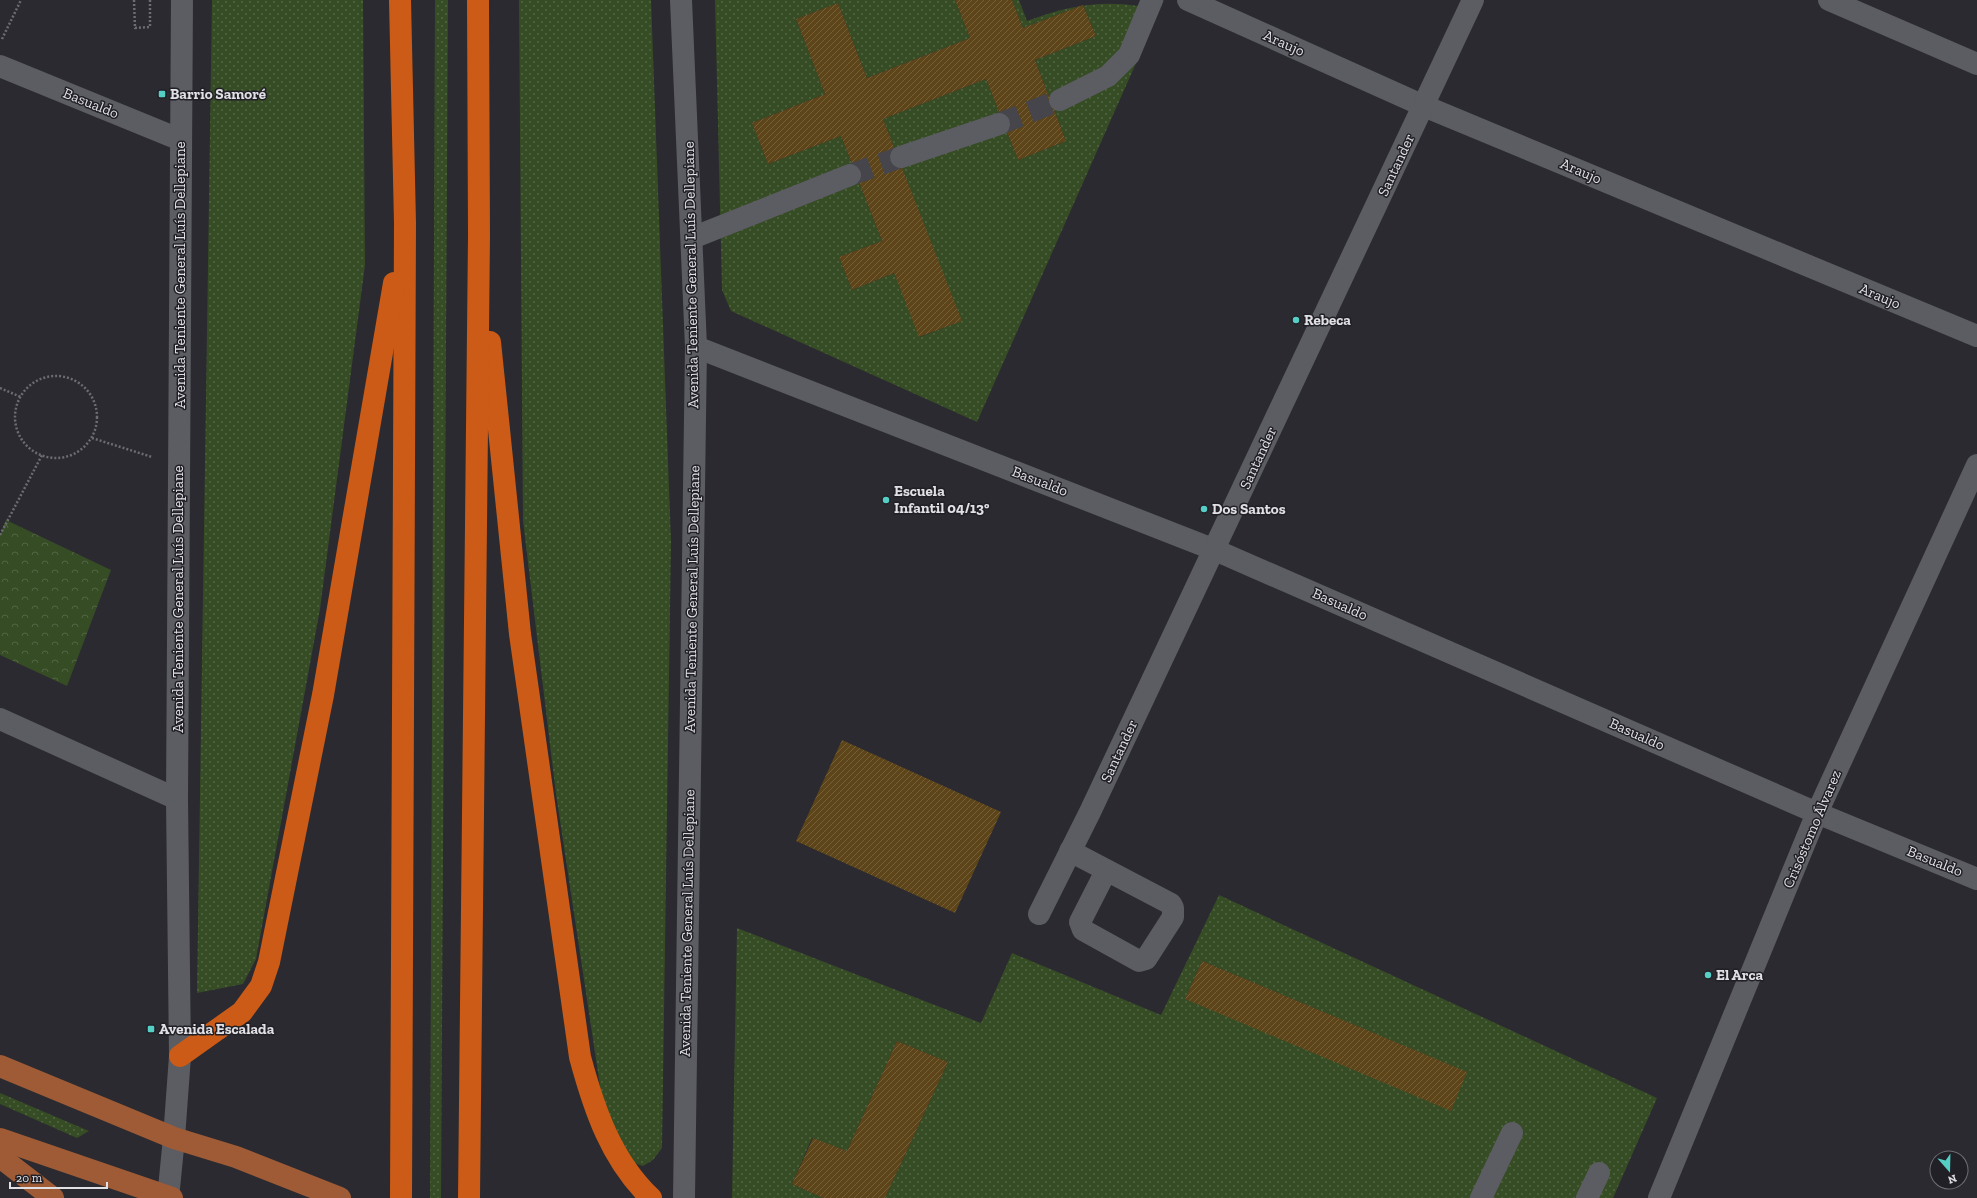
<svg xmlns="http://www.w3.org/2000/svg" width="1977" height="1198" font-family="'Zilla Slab',serif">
<defs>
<pattern id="grass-dots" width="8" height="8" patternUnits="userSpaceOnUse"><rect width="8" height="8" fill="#364c24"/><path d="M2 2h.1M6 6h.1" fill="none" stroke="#536644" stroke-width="1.8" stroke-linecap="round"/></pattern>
<pattern id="park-crowns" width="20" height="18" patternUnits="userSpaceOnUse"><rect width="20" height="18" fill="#364c24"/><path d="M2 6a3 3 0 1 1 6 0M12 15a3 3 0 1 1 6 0" fill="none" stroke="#536644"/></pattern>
<pattern id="building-hatch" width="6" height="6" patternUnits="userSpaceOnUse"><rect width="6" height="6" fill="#5d4519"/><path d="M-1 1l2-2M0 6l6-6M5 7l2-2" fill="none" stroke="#74603a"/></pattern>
</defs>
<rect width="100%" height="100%" fill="#2a2a30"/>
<g fill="url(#grass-dots)" fill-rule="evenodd">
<polygon points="212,0 363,0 365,265 320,609 256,959 243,984 197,993"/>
<polygon points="435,0 448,0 441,1198 430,1198"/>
<polygon points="519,0 651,0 671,542 662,1148 653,1160 643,1166 631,1162 605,1119 556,794 523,521"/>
<path d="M715 0H955L970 38 867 78 838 3 796 19 825 94 752 123 768 164 841 136 882 241 839 257 852 290 894 273 920 337 961 321 883 119 986 79 1018 160 1066 141 1035 60 1096 36 1083 5 1023 28 1012 0H1019L1027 21C1065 7 1098 0 1138 6L1141 0H1164L977 422 731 311 722 290Z"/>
<path d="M1219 895 1657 1098 1613 1198H885L948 1062 897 1041 847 1151 812 1138 792 1184 823 1198H732L737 928 981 1023 1012 953 1161 1015ZM1202 961 1466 1072 1185 999Z"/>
<polygon points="0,1093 89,1131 77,1138 0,1104"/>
</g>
<polygon fill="url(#park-crowns)" points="6,520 111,570 67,686 0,655 0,535"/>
<g fill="url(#building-hatch)">
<polygon points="955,0 1012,0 1023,28 1083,5 1096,36 1035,60 1066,141 1018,160 986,79 883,119 962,321 919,337 894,273 852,290 839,257 882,241 841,136 768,164 752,123 825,94 796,19 838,3 867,78 970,38"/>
<polygon points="842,740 1001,812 955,913 796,841"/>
<polygon points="1202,961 1467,1072 1451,1111 1185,999"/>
<polygon points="897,1041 948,1062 885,1198 823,1198 792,1184 813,1138 847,1151"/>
</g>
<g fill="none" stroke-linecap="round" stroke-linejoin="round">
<g stroke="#45454b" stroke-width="22" stroke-dasharray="22 11" stroke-linecap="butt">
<polyline points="999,124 1060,100"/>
<polyline points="850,175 901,157"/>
</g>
<g stroke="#6c6c71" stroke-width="2.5" stroke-dasharray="2 2" stroke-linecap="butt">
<polyline points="134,0 135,28 150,27 150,0"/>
<polyline points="2,39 21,0"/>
<circle cx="56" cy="417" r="41"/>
<polyline points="0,388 21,397"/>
<polyline points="92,438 152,457"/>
<polyline points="0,535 42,455"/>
</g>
<g stroke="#5c5c63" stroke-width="22">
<polyline points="681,0 696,347 684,1198"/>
<polyline points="1188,0 1424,106 1977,336"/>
<polyline points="1829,0 1977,64"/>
<polyline points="0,66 181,140"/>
<polyline points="1060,100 1108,76 1129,55 1152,0"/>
<polyline points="901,157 999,124"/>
<polyline points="692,238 850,175"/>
<polyline points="696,347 1215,550 1817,813 1977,879"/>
<polyline points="0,719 177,799"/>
<polyline points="1070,851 1171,904 1173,908 1173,917 1146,959 1139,961 1083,930 1080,922 1106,871"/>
<polyline points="1039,914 1090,812 1473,0"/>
<polyline points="168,1198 174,1138 180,1056 177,799 182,0"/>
<polyline points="1481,1198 1512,1133"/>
<polyline points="1587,1198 1599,1173"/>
<polyline points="1659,1198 1817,813 1977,465"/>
</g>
<g stroke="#9f5b35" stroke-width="22">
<polyline points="0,1066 174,1138 236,1157 340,1198"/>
<polyline points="0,1139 172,1198"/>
<polyline points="0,1157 53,1198"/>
</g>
<g stroke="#cb5b17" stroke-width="22">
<polyline points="400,0 405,223 401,1198"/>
<path d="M490 342 520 634 580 1057C594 1109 611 1160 651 1198"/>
<polyline points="180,1056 242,1012 261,986 269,962 323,695 394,283"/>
<polyline points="469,1198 479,235 478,0"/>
</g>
</g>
<g fill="#55cec5" stroke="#202026" stroke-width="1.5">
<rect x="158" y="90" width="8" height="8" rx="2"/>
<circle cx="1296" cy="320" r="4"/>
<circle cx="886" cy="500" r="4"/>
<circle cx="1204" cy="509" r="4"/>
<circle cx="1708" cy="975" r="4"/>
<rect x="147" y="1025" width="8" height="8" rx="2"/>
</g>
<g text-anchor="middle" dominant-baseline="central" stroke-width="3" stroke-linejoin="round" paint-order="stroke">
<g font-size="15" fill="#e0e0e5" stroke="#202026">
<text transform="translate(1284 43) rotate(24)">Araujo</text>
<text transform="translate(91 103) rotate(22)">Basualdo</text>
<text transform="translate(1396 165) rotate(-65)">Santander</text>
<text transform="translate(1581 171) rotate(23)">Araujo</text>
<text transform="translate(180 275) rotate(-90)">Avenida Teniente General Luís Dellepiane</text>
<text transform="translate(691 275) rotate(-91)">Avenida Teniente General Luís Dellepiane</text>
<text transform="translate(1880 296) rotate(23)">Araujo</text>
<text transform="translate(1258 458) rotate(-65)">Santander</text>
<text transform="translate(1040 481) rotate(21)">Basualdo</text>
<text transform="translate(178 599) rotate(-90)">Avenida Teniente General Luís Dellepiane</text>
<text transform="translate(692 599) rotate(-89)">Avenida Teniente General Luís Dellepiane</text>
<text transform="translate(1340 604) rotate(24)">Basualdo</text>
<text transform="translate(1637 734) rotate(24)">Basualdo</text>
<text transform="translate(1119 751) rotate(-65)">Santander</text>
<text transform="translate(1812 829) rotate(-67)">Crisóstomo Álvarez</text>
<text transform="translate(1935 861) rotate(22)">Basualdo</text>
<text transform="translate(687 923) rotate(-89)">Avenida Teniente General Luís Dellepiane</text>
</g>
<g font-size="15" font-weight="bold" fill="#e0e0e5" stroke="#202026" text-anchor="start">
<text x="170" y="94">Barrio Samoré</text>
<text x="1304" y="320">Rebeca</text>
<text x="894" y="491">Escuela<tspan x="894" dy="17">Infantil 04/13°</tspan></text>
<text x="1212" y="509">Dos Santos</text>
<text x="1716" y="975">El Arca</text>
<text x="159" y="1029">Avenida Escalada</text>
</g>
</g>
<g transform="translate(1949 1170) rotate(160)"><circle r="19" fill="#202026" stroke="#6d6d72"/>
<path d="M0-3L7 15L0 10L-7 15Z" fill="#55cec5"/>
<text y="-6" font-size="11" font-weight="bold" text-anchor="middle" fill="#e0e0e5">N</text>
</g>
<path d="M10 1182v6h97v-6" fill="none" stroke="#e0e0e5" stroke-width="2"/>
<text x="16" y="1182" font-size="12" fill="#e0e0e5" stroke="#202026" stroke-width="3" paint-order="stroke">20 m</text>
</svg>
